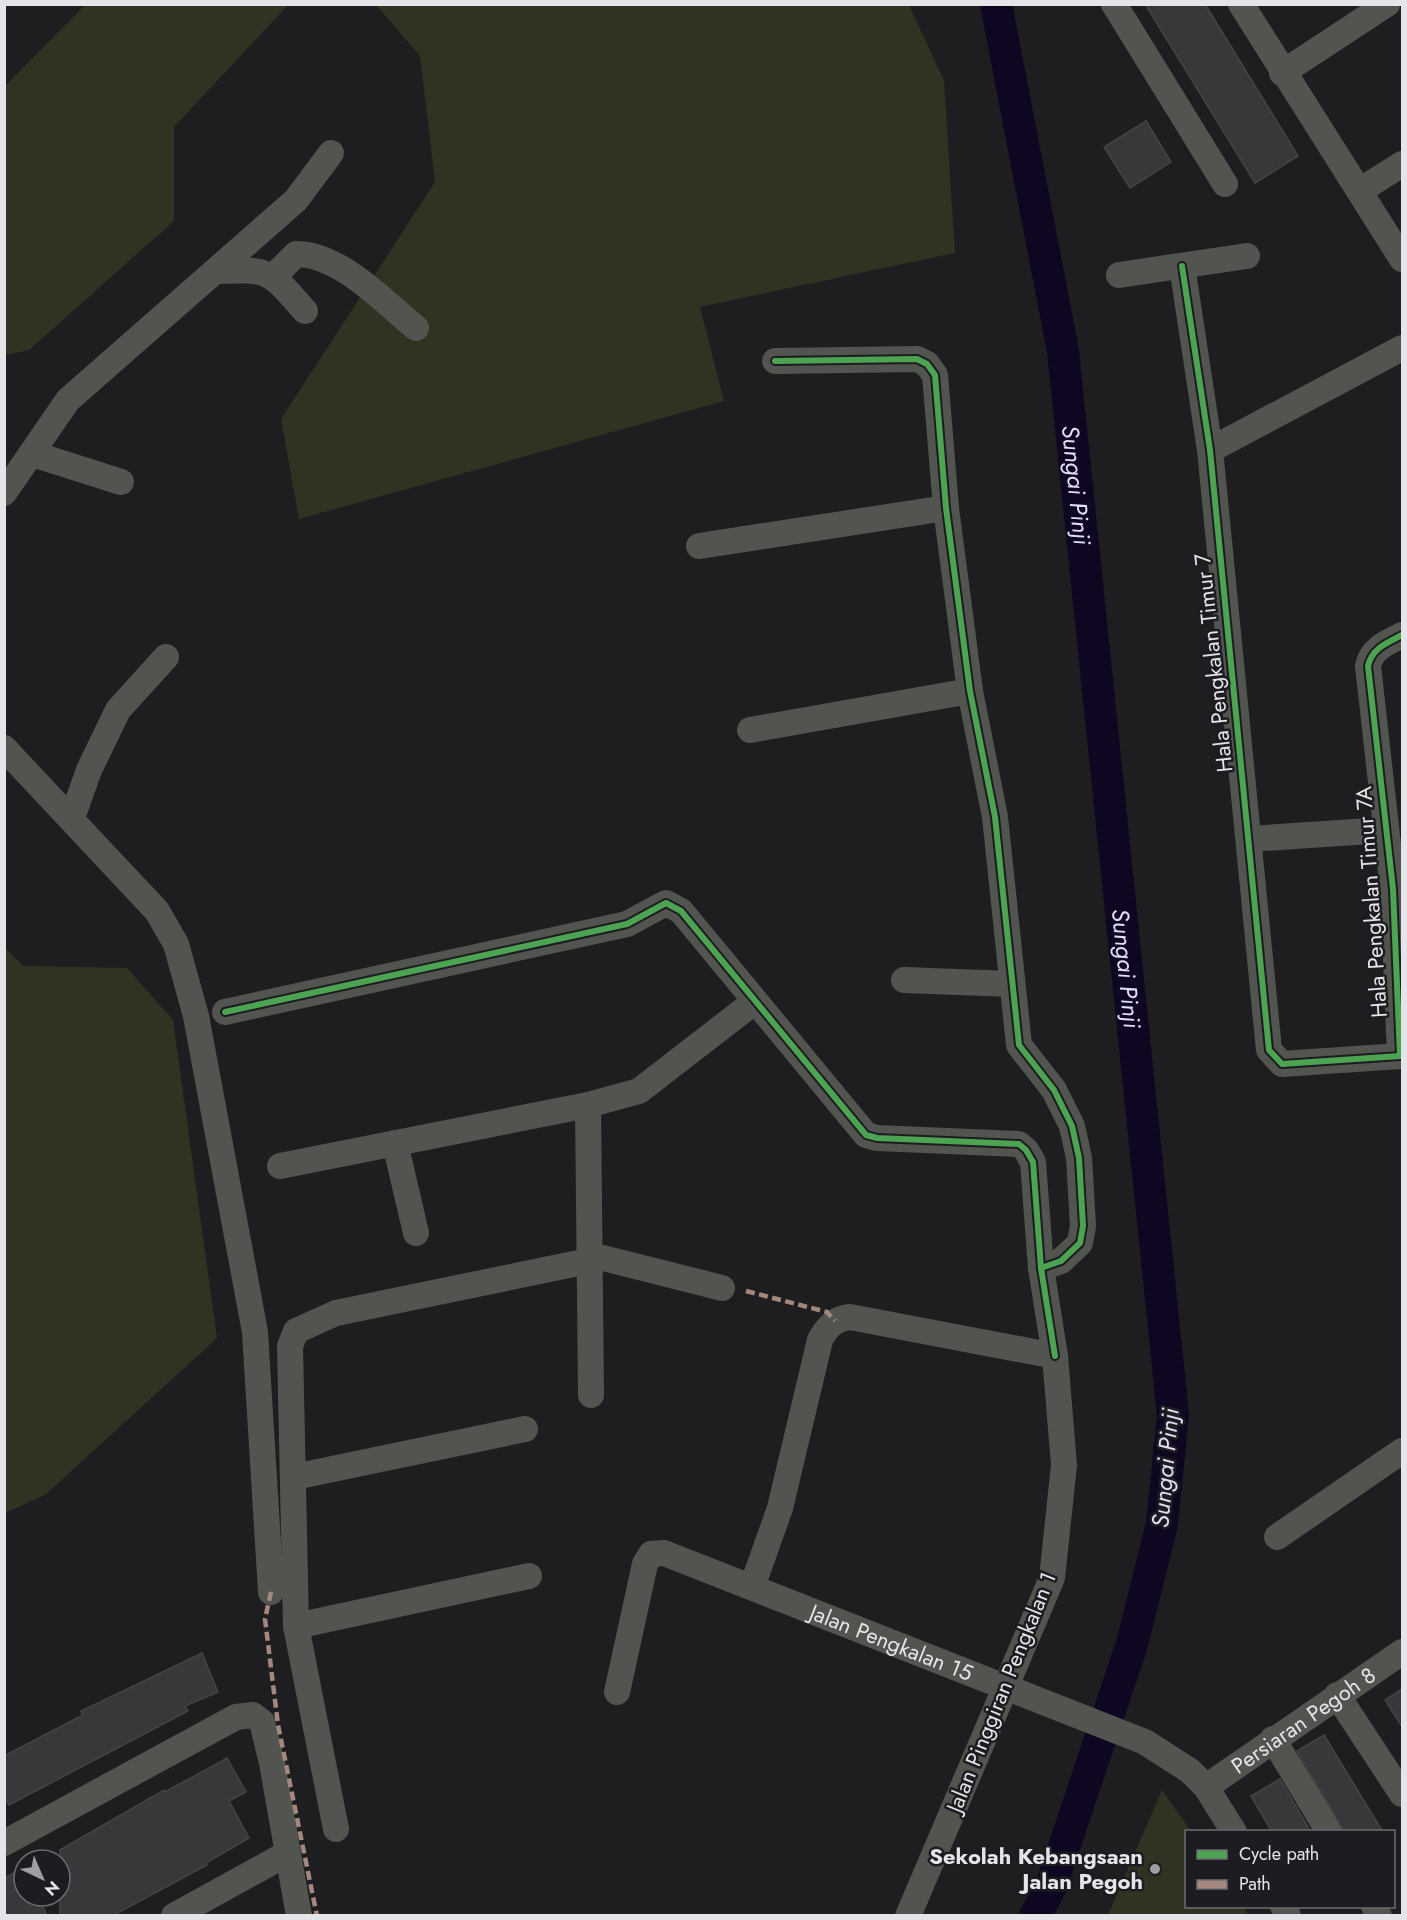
<svg xmlns="http://www.w3.org/2000/svg" width="1407" height="1920" font-family="Jost,sans-serif">
<rect width="100%" height="100%" fill="#1e1d20"/>
<g fill="#2e3421">
<polygon points="85,5 288,5 174,127 174,221 29,350 5,355 5,86"/>
<polygon points="376,5 909,5 944,81 955,253 700,307 724,401 299,519 281,419 435,182 420,56"/>
<polygon points="5,948 23,966 127,968 173,1020 217,1338 45,1495 5,1513"/>
<polygon points="1162,1790 1191,1831 1186,1832 1186,1906 1243,1907 1248,1915 1108,1915"/>
</g>
<g fill="none" stroke-linecap="round" stroke-linejoin="round">
<path stroke="#0f0721" stroke-width="32" id="s1" d="M996 4 1063 351 1173 1415 1162 1524 1132 1644 1051 1886 1035 1916"/>
</g>
<g fill="#38373a" stroke="#444446" stroke-width="1.5">
<polygon points="1145,4 1205,4 1298,156 1255,183"/>
<polygon points="1146,121 1171,162 1130,188 1104,147"/>
<polygon points="202,1653 218,1692 185,1706 188,1711 9,1805 4,1796 4,1756 83,1715 81,1711"/>
<polygon points="1402,1689 1402,1727 1385,1700"/>
<polygon points="1324,1735 1383,1832 1344,1832 1297,1751"/>
<polygon points="227,1758 246,1792 229,1801 249,1838 206,1863 207,1865 112,1916 60,1916 60,1850 164,1790 165,1792"/>
<polygon points="1280,1779 1311,1832 1272,1832 1251,1796"/>
<polygon points="24,1868 24,1896 38,1896 47,1916 4,1916 4,1878"/>
</g>
<g fill="none" stroke-linecap="round" stroke-linejoin="round">
<g stroke="#52544f" stroke-width="26">
<polyline points="1114,4 1225,184"/>
<polyline points="1241,4 1402,259"/>
<polyline points="1282,73 1387,4"/>
<polyline points="1361,190 1402,164"/>
<path d="M1182 266 1210 450 1269 1050 1282 1064 1400 1056 1393 889 1368 666C1372 648 1387 643 1402 635"/>
<path d="M216 271C271 269 269 270 305 311"/>
<polyline points="1119,275 1247,256"/>
<path d="M274 276 296 254C340 254 383 301 416 328"/>
<polyline points="775,361 917,359 927,364 935,375 946,508 970,691 995,817 1019,1045 1054,1090 1072,1126 1079,1158 1083,1226 1080,1243 1061,1261 1041,1268"/>
<polyline points="1210,450 1402,348"/>
<polyline points="33,454 121,482"/>
<polyline points="4,493 68,400 296,200 331,153"/>
<polyline points="699,546 946,508"/>
<polyline points="750,730 970,691"/>
<polyline points="4,748 157,911 176,944 196,1016 255,1332 271,1592"/>
<polyline points="72,818 89,770 118,710 166,657"/>
<polyline points="1249,839 1385,830"/>
<polyline points="904,980 1012,984"/>
<polyline points="225,1012 627,924 666,903 681,911 866,1135 877,1138 1019,1144 1026,1150 1033,1162 1041,1268 1055,1356"/>
<polyline points="588,1105 591,1395"/>
<polyline points="395,1143 416,1233"/>
<polyline points="280,1166 588,1105 639,1091 754,1002"/>
<polyline points="294,1477 525,1429"/>
<polyline points="1277,1537 1402,1451"/>
<path d="M752 1587 780 1508 820 1340C827 1327 834 1319 850 1317L1055 1356 1064 1465 1052 1578 908 1916"/>
<polyline points="296,1626 529,1576"/>
<path id="s2" d="M617 1692 645 1564 651 1554 664 1553 1145 1742 1190 1771 1206 1787 1234 1832"/>
<polyline points="1337,1695 1402,1794"/>
<polyline points="1273,1739 1329,1832"/>
<path id="s3" d="M1206 1787 1402 1652"/>
<polyline points="336,1829 296,1626 290,1346 296,1331 336,1313 603,1258 722,1288"/>
<polyline points="4,1843 236,1717 253,1715 262,1722 272,1763 299,1916"/>
<polyline points="1283,1906 1288,1916"/>
<polyline points="1374,1906 1379,1916"/>
<polyline points="174,1916 288,1853"/>
</g>
<g stroke="#a5887d" stroke-width="4.5" stroke-dasharray="9 4.5" stroke-linecap="butt">
<polyline points="746,1291 827,1312 835,1321"/>
<polyline points="271,1592 265,1619 278,1725 317,1916"/>
</g>
<g stroke="#1d1c21" stroke-width="10">
<g id="cycleway">
<path d="M1182 266 1210 450 1269 1050 1282 1064 1400 1056 1393 889 1368 666C1372 648 1387 643 1402 635"/>
<polyline points="775,361 917,359 927,364 935,375 946,508 970,691 995,817 1019,1045 1054,1090 1072,1126 1079,1158 1083,1226 1080,1243 1061,1261 1041,1268"/>
<polyline points="225,1012 627,924 666,903 681,911 866,1135 877,1138 1019,1144 1026,1150 1033,1162 1041,1268 1055,1356"/>
</g>
</g>
<use href="#cycleway" stroke="#4ca352" stroke-width="6"/>
</g>
<circle fill="#9f9ea2" stroke="#1d1c21" stroke-width="2" cx="1155" cy="1869" r="6"/>
<g text-anchor="middle" dominant-baseline="central" stroke-width="5" stroke-linejoin="round" paint-order="stroke">
<g font-size="22" fill="#e5e4e8" stroke="#1d1c21">
<text transform="translate(1213 663) rotate(-96)">Hala Pengkalan Timur 7</text>
<text transform="translate(1371 902) rotate(-94)">Hala Pengkalan Timur 7A</text>
<text stroke="none"><textPath href="#s2" startOffset="400">Jalan Pengkalan 15</textPath></text>
<text transform="translate(1001 1692) rotate(-68)">Jalan Pinggiran Pengkalan 1</text>
<text stroke="none"><textPath href="#s3" startOffset="118">Persiaran Pegoh 8</textPath></text>
</g>
<g font-size="22" font-weight="bold" fill="#e5e4e8" stroke="#1d1c21" text-anchor="end">
<text x="1143" y="1856">Sekolah Kebangsaan<tspan x="1143" dy="25">Jalan Pegoh</tspan></text>
</g>
<g font-size="24" font-style="italic" fill="#e1ddf7" stroke="#1d1c21">
<text stroke="none"><textPath href="#s1" startOffset="488">Sungai Pinji</textPath></text>
<text stroke="none"><textPath href="#s1" startOffset="974">Sungai Pinji</textPath></text>
<text transform="translate(1165 1468) rotate(-85)">Sungai Pinji</text>
</g>
</g>
<rect width="1407" height="1920" fill="none" stroke="#e5e4e8" stroke-width="12"/>
<rect x="1185" y="1830" width="210" height="78" fill="#1d1c21" stroke="#6d6c71" stroke-width="1.5"/>
<rect x="1197" y="1850" width="30" height="9" fill="#4ca352" stroke="#6d6c71" stroke-width="1.5"/>
<text x="1239" y="1860" font-size="18" fill="#e5e4e8">Cycle path</text>
<rect x="1197" y="1880" width="30" height="9" fill="#a5887d" stroke="#6d6c71" stroke-width="1.5"/>
<text x="1239" y="1890" font-size="18" fill="#e5e4e8">Path</text>
<g transform="translate(42 1878) rotate(136)"><circle r="28" fill="#1d1c21" stroke="#6d6c71" stroke-width="1.5"/>
<path d="M0-4.5L10 22L0 15L-10 22Z" fill="#9f9ea2"/>
<text y="-9" font-size="16" font-weight="bold" text-anchor="middle" fill="#e5e4e8">N</text>
</g>
</svg>
